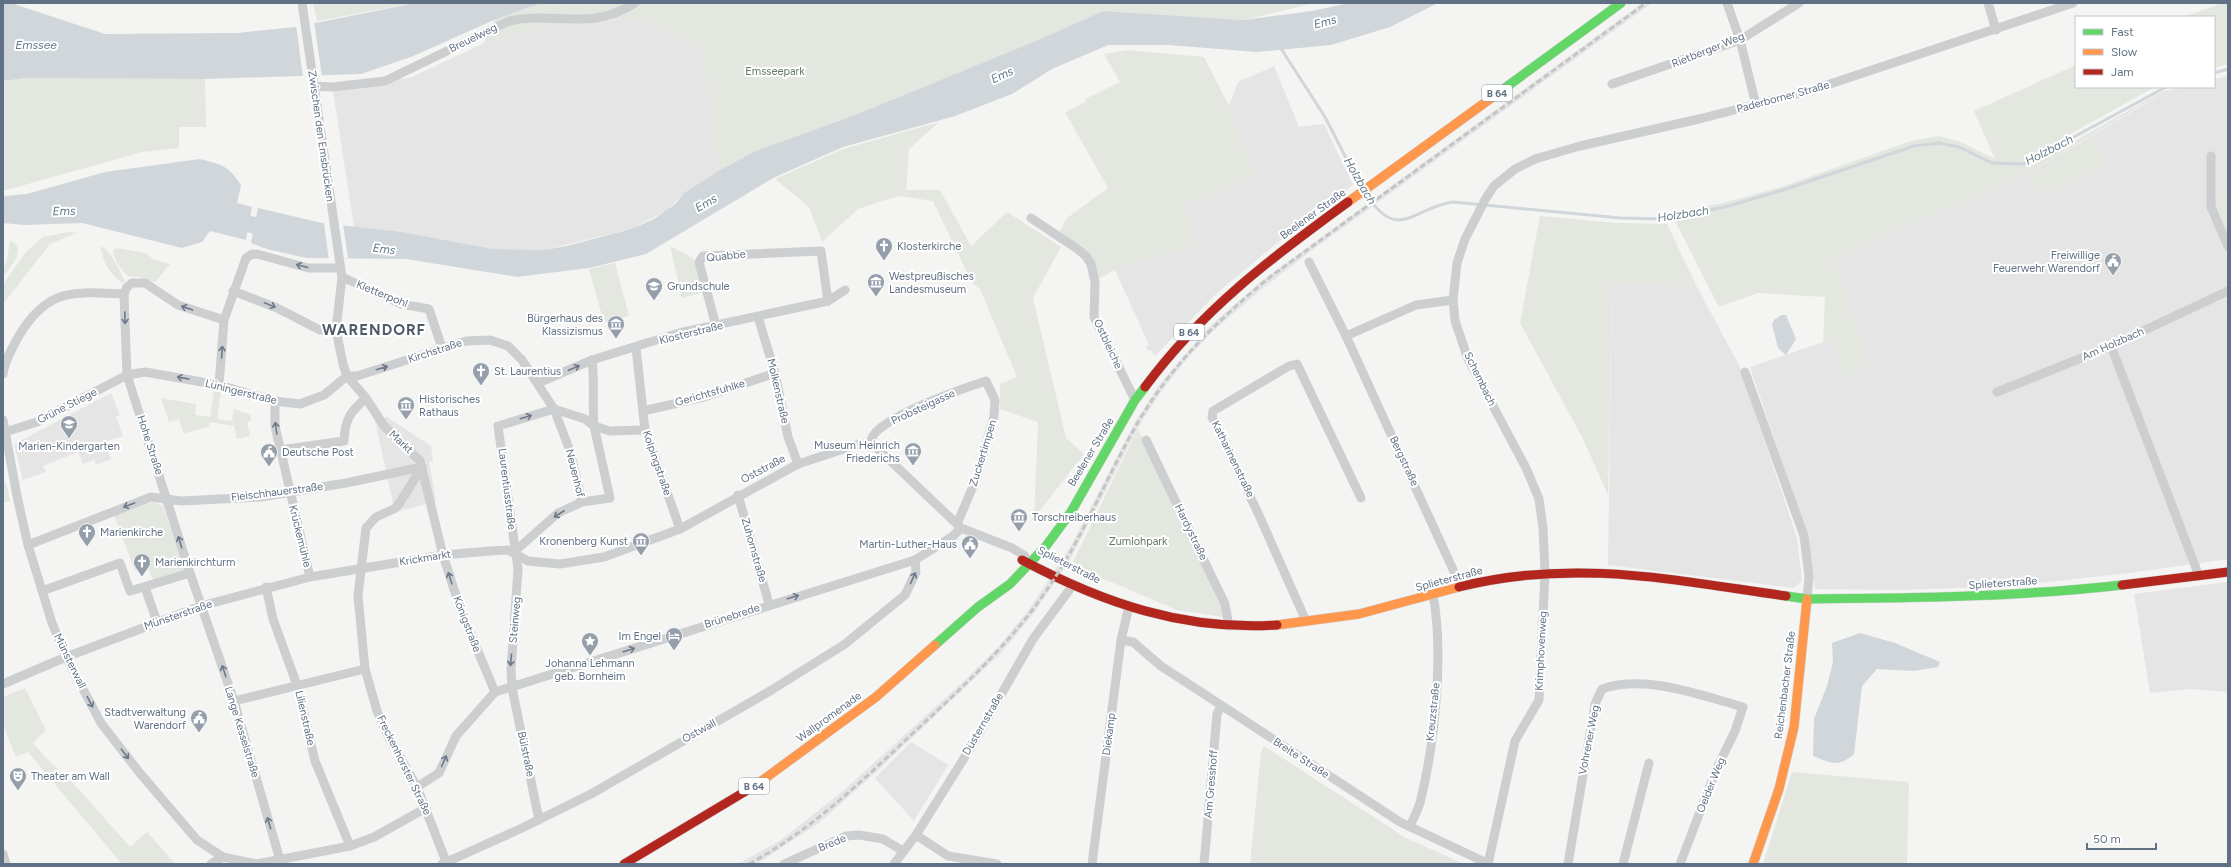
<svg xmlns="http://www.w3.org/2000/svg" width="2231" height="867" font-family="Figtree,sans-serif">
<rect width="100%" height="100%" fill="#f4f4f2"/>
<g fill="#e4e5e4">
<polygon points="1642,3 1652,3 1311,251 1262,289 1212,332 1186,360 1163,389 1140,424 1070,560 1034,613 1001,653 875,773 819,823 757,864 738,864 781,840 843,791 964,681 997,648 1028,611 1071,546 1135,422 1159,385 1208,328 1260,282"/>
<polygon points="637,18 703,50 718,171 684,193 666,211 631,229 544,250 493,249 402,232 354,227 333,91 412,77 484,43 550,26"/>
<polygon points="1274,66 1299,127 1324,124 1353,185 1283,238 1216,294 1155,356 1151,350 1148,351 1146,347 1149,345 1115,270 1198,244 1185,204 1256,176 1229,106 1238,82"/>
<polygon points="2228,76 2228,189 2222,189 2216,208 2228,234 2228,559 2129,573 2011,586 1900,590 1815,589 1807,535 1750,367 1823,342 1834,341 1871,368 1834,259 2028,173 2164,93 2186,87 2214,87 2214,79"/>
<polygon points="1612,284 1697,287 1739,365 1797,538 1802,580 1794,588 1608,565"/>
<polygon points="111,393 120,415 116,416 123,436 104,442 111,459 96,465 94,460 83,464 78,452 43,466 46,472 23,480 14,444"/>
<polygon points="387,417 431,446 433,462 429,462 436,501 393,513 393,503 375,420"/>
<polygon points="2228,582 2228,692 2191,689 2150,693 2134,594"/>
<polygon points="911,742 948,765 914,821 875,778"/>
</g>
<g fill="#e3e7e0">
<polygon points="313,3 415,3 317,21"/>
<polygon points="542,3 1314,3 1244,20 1103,11 1038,40 855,115 756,151 718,171 702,50 637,18 550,26 484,43 494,20"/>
<polygon points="2222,3 2228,3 2228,64 2214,68 2214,17 2184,17"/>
<polygon points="1128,50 1204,57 1229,106 1256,176 1185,204 1198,244 1115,270 1098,279 1094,263 1059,233 1067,218 1108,188 1065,112 1086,102 1085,99 1120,82 1104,54"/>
<polygon points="2076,65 2076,87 2155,87 2023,160 2029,167 2163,91 2186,87 2164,93 2147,102 2028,173 1834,259 1871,368 1842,378 1834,341 1823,342 1825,297 1758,293 1719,307 1676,223 1663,214 1723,203 1778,188 1911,141 1939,136 1961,142 1995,159 1974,111"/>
<polygon points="26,78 205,79 206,127 179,127 179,148 142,152 3,191 3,81"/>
<polygon points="939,122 909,149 906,190 940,190 971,246 1007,212 1061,247 1033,298 1066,438 1084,454 1034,518 1038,422 1000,409 1000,384 1017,377 980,289 972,283 933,201 899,196 879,202 858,209 822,242 809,207 775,179 843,149"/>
<polygon points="2091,139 2108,165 2039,197 2029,175"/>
<polygon points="2222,189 2228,189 2228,234 2216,208"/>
<polygon points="1540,216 1616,223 1667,224 1697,287 1612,284 1608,495 1583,439 1520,323"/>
<polygon points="69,232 77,233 50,244 3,304 3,285 26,252 43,237"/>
<path d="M10 240C28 249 11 266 3 276V267L7 261Z"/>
<path d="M100 246C112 251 118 269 125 281L122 283C109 273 103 261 100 246Z"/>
<polygon points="670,246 693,258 703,292 682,298"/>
<path d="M117 248 145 253 155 260 170 264 156 281C147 283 142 274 130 277 123 273 113 259 113 250Z"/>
<polygon points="615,263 629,316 607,322 603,319 589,269"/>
<polygon points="214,391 221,392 217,419 232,421 234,409 251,415 251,421 247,422 250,436 237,439 234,426 210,422 209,426 184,434 179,419 169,422 161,398 196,404 195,415 210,417"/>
<polygon points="1138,429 1223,605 1223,617 1177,610 1090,573 1073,562"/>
<polygon points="6,482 10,501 3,503 3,483"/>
<polygon points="154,502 163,506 185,570 154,580 146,566 135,571 114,515"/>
<polygon points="25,688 46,730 33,743 47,759 72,782 130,847 147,832 175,864 122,864 28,752 16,757 3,725 3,697"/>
<polygon points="1264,746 1406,838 1464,864 1250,864 1261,752"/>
<polygon points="1792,772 1909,782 1907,864 1763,864"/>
</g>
<g fill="#d0d6da">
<polygon points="3,3 11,3 105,34 237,33 295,27 416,3 542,3 494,20 411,57 361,74 205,79 26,78 3,81"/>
<polygon points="1349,3 1438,3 1390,27 1331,45 1256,52 1169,45 1108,45 1052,69 1012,94 955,116 843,147 773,178 646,254 589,268 517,277 406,259 306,258 267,249 251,243 258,208 322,223 402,232 493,249 544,250 567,246 631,229 654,219 675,204 684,193 718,171 756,151 855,115 1038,40 1103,11 1244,20 1312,11"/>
<path d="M200 159C222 165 228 165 241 185L237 203 252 207 246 240 210 231 202 242 182 248 82 223 25 225 3 223V196L27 194 105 172Z"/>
<polygon points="1781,315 1786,315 1796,339 1786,355 1778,348 1772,324 1774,320"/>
<path d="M1860 633 1895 643 1940 662 1938 667 1914 671 1877 669 1862 686 1854 754C1838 768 1831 763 1813 756L1814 719 1827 686 1833 662 1832 643Z"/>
</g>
<g fill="#f4f4f2">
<polygon points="314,22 322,76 303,77 296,25"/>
<polygon points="333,222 343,224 348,258 329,261 324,223"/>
</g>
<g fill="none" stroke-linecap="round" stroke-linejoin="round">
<g stroke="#d0d6da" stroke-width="3">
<polyline points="1280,47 1325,117 1361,187"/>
<polyline points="2214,73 2228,69"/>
<path d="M1365 193C1399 244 1411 208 1453 202L1620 218 1663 219 1725 207 1780 191 1914 146 1939 143 1959 147 1992 163 2024 164 2166 87"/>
</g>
<polyline stroke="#d0d6da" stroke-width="17" points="226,217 276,232"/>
<g stroke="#d0d2d3" stroke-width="10">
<g id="fast">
<polyline points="1494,96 1621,3"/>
<path d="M1786 596 1807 599C1912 598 2017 597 2122 585"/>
<polyline points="935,645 978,607 1010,584 1046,546 1071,512 1135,400 1145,387"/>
</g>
</g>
<g stroke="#d0d2d3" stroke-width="10">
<g id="slow">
<polyline points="1348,202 1494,96"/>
<polyline points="1277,625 1359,614 1459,587"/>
<polyline points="756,785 876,697 935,645"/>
<polyline points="1753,864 1779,789 1794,727 1807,599"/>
</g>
</g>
<g stroke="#d0d2d3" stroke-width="10">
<g id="jam">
<path d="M1145 387C1202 310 1271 258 1348 202"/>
<path d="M1022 560C1103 603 1184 631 1277 625"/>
<polyline points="2122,585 2228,572"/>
<path d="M1459 587C1574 558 1672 580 1786 596"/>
<polyline points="624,864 756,785"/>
</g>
</g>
<g stroke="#cdcecf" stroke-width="9">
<polyline points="302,3 342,277 336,330 343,364 347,376 366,398 384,426 420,461 443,555 461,611 495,692"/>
<polyline points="1727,3 1740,40 1756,105"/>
<polyline points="1988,3 1996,30"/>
<polyline points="1612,84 1740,40 1799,3"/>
<path d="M314 86 332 87 385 81 509 21C555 11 590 32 635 3"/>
<polyline points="2211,156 2211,207 2228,246"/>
<polyline points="1031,218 1076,248 1086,256 1091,264 1095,282 1094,317 1135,400"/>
<polyline points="1309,262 1346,336 1461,587"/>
<polyline points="342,277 401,304 429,309 442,348"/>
<polyline points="233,291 277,308 320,330 336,330"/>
<polyline points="758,317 775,373 788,437 798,464"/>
<polyline points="224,320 178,305 145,283 132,283 127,287 124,294 127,375 190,573 234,701 280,860"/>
<polyline points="716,326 699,262 703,256 821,251 828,301"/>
<polyline points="1346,336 1416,305 1453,300"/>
<polyline points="2111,346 2199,576"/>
<polyline points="636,348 645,430 680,529"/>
<polyline points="1745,372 1804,536 1809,576 1807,599"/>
<path d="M3 374C5 360 13 346 20 334 49 287 74 292 124 294"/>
<polyline points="347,376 357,376 466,341 490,340 508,346 522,360 554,409 570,451 582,502 558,513 514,552"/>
<polyline points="538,383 592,360 679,333 828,301 845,290"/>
<polyline points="219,385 224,320 246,258 252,254 257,254 308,268 340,268"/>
<polyline points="1997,392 2111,346 2228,291"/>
<polyline points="275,401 275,426 310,577"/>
<path d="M554 409 585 419 594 426C592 404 595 383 592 360"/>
<polyline points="643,411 704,397 775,373"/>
<polyline points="3,420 17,496 28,545 52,623 66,657 101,723 139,772 197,840 223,857 257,864 350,846 374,837 426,808"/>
<polyline points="5,432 37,422 127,375 145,372 219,385 275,401 300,404 324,395 347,376"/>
<polyline points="1146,440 1225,604 1229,626"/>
<path d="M869 444C871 440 873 434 877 431 897 412 958 390 986 381L995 400 994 416 977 477 957 524"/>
<path d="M280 450 344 441C345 419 350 412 366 398"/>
<polyline points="422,467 399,504 394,509 376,517 366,528 358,596 365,669 377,711 389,738 417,787 447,864"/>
<polyline points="738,495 769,604"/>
<polyline points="582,502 610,498 594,426 610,431 645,430"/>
<polyline points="28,545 151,497 181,501 261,497 346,483 422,467"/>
<polyline points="145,587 157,622"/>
<polyline points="266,587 273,619 297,685 315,761 350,846"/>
<polyline points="42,591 120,563 130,591 190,573"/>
<polyline points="1306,621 1258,513 1212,417 1213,411 1289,366 1297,364 1361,498"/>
<polyline points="1121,640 1133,642 1161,666 1400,822 1489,864"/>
<polyline points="3,684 66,657 201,606 310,577 443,555 490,551 508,550 528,561 560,564 604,557 680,529 798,464 859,444 869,444 877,448 961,528 1012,548 1025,556"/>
<polyline points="234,701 365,669"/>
<polyline points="417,787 439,773 456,736 495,692 915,560 953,536 961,528"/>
<polyline points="539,820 512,688 511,669 518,569 498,426 554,409"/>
<path d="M1410 827C1413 818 1419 809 1421 799 1435 740 1444 654 1433 595"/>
<polyline points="916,835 948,856 997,864"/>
<polyline points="3,854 6,864"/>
<polyline points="211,864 223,857"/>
<polyline points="442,864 520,829 591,794 770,691 845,644 905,595 916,572 915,560"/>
<polyline points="784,864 846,836 859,835 883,839 903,851"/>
<polyline points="894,864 916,835 971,747 1033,639 1073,585"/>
<polyline points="1092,864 1121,640 1129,606"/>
<polyline points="1204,864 1217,714 1221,706"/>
<polyline points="1488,864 1515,741 1539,700 1545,573 1543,528 1539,499 1526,468 1468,359 1455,321 1453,300 1457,263 1465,239 1486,198 1494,186 1515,169 1535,159 1580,146 1699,119 1809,91 2073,3"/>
<path d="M1568 864 1595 704 1602 689C1646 674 1700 695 1743 707L1735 731 1716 770 1680 864"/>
<polyline points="1623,864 1649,763"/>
</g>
<use href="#fast" stroke="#63d668" stroke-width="9"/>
<use href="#slow" stroke="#ff974d" stroke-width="9"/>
<use href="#jam" stroke="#b3261e" stroke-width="9"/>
<path stroke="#c3c4c5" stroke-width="3" stroke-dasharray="6 3" stroke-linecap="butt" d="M749 864C810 831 861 782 911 735 964 686 1017 638 1056 576 1087 528 1108 474 1137 424 1171 365 1218 320 1270 277L1646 3"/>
</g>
<defs><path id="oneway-shaft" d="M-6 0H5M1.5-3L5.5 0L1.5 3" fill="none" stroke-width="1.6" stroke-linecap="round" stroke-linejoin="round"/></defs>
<g stroke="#6c7a8c">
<use href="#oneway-shaft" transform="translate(302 266) rotate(-165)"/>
<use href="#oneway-shaft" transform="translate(270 305) rotate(22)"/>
<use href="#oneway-shaft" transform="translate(187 308) rotate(-161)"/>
<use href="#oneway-shaft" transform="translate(125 318) rotate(88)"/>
<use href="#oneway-shaft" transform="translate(222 352) rotate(-86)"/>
<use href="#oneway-shaft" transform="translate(382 368) rotate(-16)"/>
<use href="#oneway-shaft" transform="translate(574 368) rotate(-23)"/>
<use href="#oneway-shaft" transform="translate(183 378) rotate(-170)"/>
<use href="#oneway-shaft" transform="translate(526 417) rotate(-17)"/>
<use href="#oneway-shaft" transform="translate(276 428) rotate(-98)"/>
<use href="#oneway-shaft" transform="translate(129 505) rotate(160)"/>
<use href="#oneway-shaft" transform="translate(559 514) rotate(147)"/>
<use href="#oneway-shaft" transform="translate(180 542) rotate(-107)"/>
<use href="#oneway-shaft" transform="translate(450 578) rotate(-108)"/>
<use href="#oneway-shaft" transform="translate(913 578) rotate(-66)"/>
<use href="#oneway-shaft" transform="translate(793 597) rotate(-17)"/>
<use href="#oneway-shaft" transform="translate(629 650) rotate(-18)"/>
<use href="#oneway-shaft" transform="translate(511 660) rotate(95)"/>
<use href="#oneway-shaft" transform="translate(224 671) rotate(-109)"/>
<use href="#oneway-shaft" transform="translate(90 702) rotate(62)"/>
<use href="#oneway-shaft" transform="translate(125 754) rotate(53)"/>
<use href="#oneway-shaft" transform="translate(444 761) rotate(-66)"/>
<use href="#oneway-shaft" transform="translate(269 823) rotate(-106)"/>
</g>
<defs>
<g id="church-pin" transform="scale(0.9)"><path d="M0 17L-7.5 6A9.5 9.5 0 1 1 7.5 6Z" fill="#949fab" stroke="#fff"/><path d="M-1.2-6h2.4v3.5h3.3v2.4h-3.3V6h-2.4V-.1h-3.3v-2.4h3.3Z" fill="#fff"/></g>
<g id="civic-pin" transform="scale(0.9)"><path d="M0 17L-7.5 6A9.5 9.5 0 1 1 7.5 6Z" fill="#949fab" stroke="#fff"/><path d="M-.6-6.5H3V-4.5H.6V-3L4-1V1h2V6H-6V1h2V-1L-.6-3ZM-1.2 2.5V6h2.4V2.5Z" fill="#fff"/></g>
<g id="museum-pin" transform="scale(0.9)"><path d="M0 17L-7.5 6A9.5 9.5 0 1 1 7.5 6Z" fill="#949fab" stroke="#fff"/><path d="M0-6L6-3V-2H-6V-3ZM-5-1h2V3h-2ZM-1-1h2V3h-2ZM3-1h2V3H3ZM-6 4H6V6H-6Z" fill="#fff"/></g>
<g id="school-pin" transform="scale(0.9)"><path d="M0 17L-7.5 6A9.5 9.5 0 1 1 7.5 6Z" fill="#949fab" stroke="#fff"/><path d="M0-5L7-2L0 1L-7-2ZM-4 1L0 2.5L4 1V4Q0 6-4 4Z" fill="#fff"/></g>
<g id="hotel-pin" transform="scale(0.9)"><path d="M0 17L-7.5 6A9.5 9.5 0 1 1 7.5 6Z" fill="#949fab" stroke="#fff"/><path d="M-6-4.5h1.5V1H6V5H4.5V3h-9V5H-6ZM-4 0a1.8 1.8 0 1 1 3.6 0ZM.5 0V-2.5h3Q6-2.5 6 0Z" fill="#fff"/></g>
<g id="sight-pin" transform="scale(0.9)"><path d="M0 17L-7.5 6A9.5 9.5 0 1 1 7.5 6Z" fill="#949fab" stroke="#fff"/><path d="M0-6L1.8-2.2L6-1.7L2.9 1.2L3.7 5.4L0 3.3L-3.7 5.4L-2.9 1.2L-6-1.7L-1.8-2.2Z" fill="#fff"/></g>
<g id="theatre-pin" transform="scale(0.9)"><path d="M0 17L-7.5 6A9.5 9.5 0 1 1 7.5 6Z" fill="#949fab" stroke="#fff"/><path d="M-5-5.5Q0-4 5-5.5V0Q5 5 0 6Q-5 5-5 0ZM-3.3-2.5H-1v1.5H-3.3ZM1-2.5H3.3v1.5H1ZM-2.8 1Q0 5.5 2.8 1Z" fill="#fff"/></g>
</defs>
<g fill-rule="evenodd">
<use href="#church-pin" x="884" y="246"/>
<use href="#civic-pin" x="2113" y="261"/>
<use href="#museum-pin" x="876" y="282"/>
<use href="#school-pin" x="654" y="286"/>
<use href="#museum-pin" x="616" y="324"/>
<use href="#church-pin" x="481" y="371"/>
<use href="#museum-pin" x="406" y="405"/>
<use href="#school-pin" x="69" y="424"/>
<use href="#museum-pin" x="913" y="451"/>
<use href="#civic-pin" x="269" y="452"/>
<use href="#museum-pin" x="1019" y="517"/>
<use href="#church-pin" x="87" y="532"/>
<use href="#museum-pin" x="641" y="541"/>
<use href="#civic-pin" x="970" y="544"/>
<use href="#church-pin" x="142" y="562"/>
<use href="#hotel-pin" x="674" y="636"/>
<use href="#sight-pin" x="590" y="641"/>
<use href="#civic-pin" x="199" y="718"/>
<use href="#theatre-pin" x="18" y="776"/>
</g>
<g text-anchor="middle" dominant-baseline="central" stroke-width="4" stroke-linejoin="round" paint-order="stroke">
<g fill="#fff" stroke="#909caa" stroke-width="1">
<rect x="1482" y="85" width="30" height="16" rx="3"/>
<rect x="1174" y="324" width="30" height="16" rx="3"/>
<rect x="739" y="778" width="30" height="16" rx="3"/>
</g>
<g font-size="10" font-weight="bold" fill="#617185">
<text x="1497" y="93">B 64</text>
<text x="1189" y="332">B 64</text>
<text x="754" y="786">B 64</text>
</g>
<g font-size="11" fill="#617185" stroke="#fff">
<text transform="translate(473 38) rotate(-26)">Breuelweg</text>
<text transform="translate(1708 50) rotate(-22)">Rietberger Weg</text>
<text transform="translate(1783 97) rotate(-15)">Paderborner Straße</text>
<text transform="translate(321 136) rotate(82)">Zwischen den Emsbrücken</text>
<text transform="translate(1313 214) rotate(-36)">Beelener Straße</text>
<text transform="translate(726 256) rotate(-6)">Quabbe</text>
<text transform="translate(382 294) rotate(22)">Kletterpohl</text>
<text transform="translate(691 333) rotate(-14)">Klosterstraße</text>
<text transform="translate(1108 344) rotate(65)">Ostbleiche</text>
<text transform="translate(2113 344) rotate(-24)">Am Holzbach</text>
<text transform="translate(435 351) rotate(-18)">Kirchstraße</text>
<text transform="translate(1480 379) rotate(64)">Schembach</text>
<text transform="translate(778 391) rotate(77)">Molkenstraße</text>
<text transform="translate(241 392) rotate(14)">Lüningerstraße</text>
<text transform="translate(710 393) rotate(-16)">Gerichtsfuhlke</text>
<text transform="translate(67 406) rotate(-27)">Grüne Stiege</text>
<text transform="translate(923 407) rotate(-25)">Probsteigasse</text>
<text transform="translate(401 442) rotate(43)">Markt</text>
<text transform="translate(150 445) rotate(72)">Hohe Straße</text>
<text transform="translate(1091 452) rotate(-59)">Beelener Straße</text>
<text transform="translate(983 453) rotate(-73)">Zuckertimpen</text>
<text transform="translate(1233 459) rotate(64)">Katharinenstraße</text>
<text transform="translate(1404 461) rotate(65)">Bergstraße</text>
<text transform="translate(657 463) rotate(71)">Kolpingstraße</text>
<text transform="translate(763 469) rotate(-28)">Oststraße</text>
<text transform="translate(575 473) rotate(76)">Neuenhof</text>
<text transform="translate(507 489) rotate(83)">Laurentiusstraße</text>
<text transform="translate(277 492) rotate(-7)">Fleischhauerstraße</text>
<text transform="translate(1191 532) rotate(64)">Hardystraße</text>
<text transform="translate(300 536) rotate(76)">Krückemühle</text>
<text transform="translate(754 550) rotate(74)">Zuhornstraße</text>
<text transform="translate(425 558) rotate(-9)">Krickmarkt</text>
<text transform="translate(1069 565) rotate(27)">Splieterstraße</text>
<text transform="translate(1449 579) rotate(-15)">Splieterstraße</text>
<text transform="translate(2003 583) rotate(-4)">Splieterstraße</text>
<text transform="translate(178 615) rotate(-19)">Münsterstraße</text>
<text transform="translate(732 616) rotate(-18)">Brünebrede</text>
<text transform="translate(515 620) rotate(-85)">Steinweg</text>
<text transform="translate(467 624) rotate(69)">Königstraße</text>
<text transform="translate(1541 651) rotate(-87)">Krimphovenweg</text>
<text transform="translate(70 661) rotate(64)">Münsterwall</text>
<text transform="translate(1785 685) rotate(-83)">Reichenbacher Straße</text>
<text transform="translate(1433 712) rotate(-84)">Kreuzstraße</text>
<text transform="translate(829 717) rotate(-36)">Wallpromenade</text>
<text transform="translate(305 718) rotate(77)">Lilienstraße</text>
<text transform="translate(983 724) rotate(-60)">Düsternstraße</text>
<text transform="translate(699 731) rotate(-29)">Ostwall</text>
<text transform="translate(242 732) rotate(73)">Lange Kesselstraße</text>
<text transform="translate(1109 734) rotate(-83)">Diekamp</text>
<text transform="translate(1589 740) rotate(-79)">Vohrener Weg</text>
<text transform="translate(526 754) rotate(78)">Bülstraße</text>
<text transform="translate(1301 758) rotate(33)">Breite Straße</text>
<text transform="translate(404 765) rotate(64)">Freckenhorster Straße</text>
<text transform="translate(1211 784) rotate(-85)">Am Gresshoff</text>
<text transform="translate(1711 785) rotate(-68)">Oelder Weg</text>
<text transform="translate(832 843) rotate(-22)">Brede</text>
</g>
<g font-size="11" fill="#637b61" stroke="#fff">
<text x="775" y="71">Emsseepark</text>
<text x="1138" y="541">Zumlohpark</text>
</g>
<g font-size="11" fill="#617185" stroke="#fff" text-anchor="start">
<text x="897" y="246">Klosterkirche</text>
<text x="2100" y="255" text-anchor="end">Freiwillige<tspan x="2100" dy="13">Feuerwehr Warendorf</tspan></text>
<text x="889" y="276">Westpreußisches<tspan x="889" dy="13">Landesmuseum</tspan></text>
<text x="667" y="286">Grundschule</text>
<text x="603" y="318" text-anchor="end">Bürgerhaus des<tspan x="603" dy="13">Klassizismus</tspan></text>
<text x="494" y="371">St. Laurentius</text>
<text x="419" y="399">Historisches<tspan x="419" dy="13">Rathaus</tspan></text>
<text x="900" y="445" text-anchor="end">Museum Heinrich<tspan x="900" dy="13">Friederichs</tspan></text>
<text x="69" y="446" text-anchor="middle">Marien-Kindergarten</text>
<text x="282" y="452">Deutsche Post</text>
<text x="1032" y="517">Torschreiberhaus</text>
<text x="100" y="532">Marienkirche</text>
<text x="628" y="541" text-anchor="end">Kronenberg Kunst</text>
<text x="957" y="544" text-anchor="end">Martin-Luther-Haus</text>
<text x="155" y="562">Marienkirchturm</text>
<text x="661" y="636" text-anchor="end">Im Engel</text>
<text x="590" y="663" text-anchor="middle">Johanna Lehmann<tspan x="590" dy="13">geb. Bornheim</tspan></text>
<text x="186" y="712" text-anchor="end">Stadtverwaltung<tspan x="186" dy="13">Warendorf</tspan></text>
<text x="31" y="776">Theater am Wall</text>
</g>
<g font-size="12" font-style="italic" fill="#627a89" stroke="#fff">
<text transform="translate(1325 22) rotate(-15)">Ems</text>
<text x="36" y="45">Emssee</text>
<text transform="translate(1002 75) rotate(-25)">Ems</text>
<text transform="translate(2049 150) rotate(-27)">Holzbach</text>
<text transform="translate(1360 181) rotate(60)">Holzbach</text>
<text transform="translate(706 203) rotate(-30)">Ems</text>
<text transform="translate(64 211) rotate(-1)">Ems</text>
<text transform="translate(1683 214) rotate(-9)">Holzbach</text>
<text transform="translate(384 249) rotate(7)">Ems</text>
</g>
<g font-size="15" font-weight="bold" letter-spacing="1" fill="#505b69" stroke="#fff">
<text x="374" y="330">WARENDORF</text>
</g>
</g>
<rect width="2231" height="867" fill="none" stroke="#617185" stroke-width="8"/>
<rect x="2075" y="16" width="140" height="72" fill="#ffffff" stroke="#c0c6ce"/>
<rect x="2083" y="29" width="20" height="6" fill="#63d668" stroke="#c0c6ce"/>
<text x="2111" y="36" font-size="12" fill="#617185">Fast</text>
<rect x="2083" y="49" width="20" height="6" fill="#ff974d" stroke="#c0c6ce"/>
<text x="2111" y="56" font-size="12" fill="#617185">Slow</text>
<rect x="2083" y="69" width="20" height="6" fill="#b3261e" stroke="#c0c6ce"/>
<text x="2111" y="76" font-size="12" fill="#617185">Jam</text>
<path d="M2087 843v6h69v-6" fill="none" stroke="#617185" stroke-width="2"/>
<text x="2093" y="843" font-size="12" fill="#617185" stroke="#ffffff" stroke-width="3" paint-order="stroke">50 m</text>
</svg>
